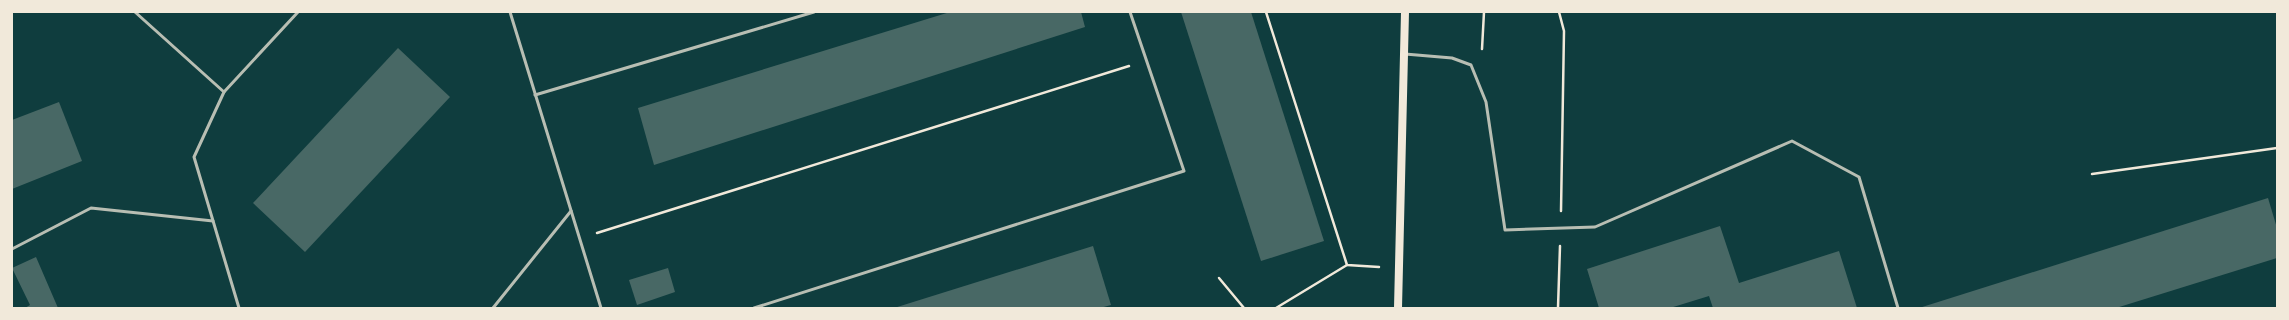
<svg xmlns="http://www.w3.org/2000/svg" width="2289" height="320" font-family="Overpass,sans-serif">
<rect width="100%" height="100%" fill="#0f3d3e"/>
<g fill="#486865">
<polygon points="950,12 1081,12 1085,27 654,165 638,108"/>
<polygon points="1181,12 1251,12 1324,241 1261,261"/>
<polygon points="398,48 450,97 305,252 253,203"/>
<polygon points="59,102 82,161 12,189 12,120"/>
<polygon points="2268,198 2277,228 2277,258 2116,308 1919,308"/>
<polygon points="1720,226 1739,283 1839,251 1857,308 1713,308 1709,296 1670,308 1599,308 1587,269"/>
<polygon points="1093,246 1111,305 1100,308 894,308"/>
<polygon points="36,257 58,308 25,308 30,305 12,268"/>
<polygon points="668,268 675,292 637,305 629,280"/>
</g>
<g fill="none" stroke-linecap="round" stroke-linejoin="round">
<g stroke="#f1e9da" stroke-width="2.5">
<polyline points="1266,12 1347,265 1379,267"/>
<polyline points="1559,12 1564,31 1561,211"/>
<polyline points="1482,49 1484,12"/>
<polyline points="2092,174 2277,148"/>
<polyline points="597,233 1129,66"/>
<polyline points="1219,278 1244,308"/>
<polyline points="1276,308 1347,265"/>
<polyline points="1558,308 1560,246"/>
</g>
<g stroke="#b8beb3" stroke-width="3">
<polyline points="135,12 224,92"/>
<polyline points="510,12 601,308"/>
<polyline points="1405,54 1452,58 1471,65 1486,102 1505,230 1595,227 1792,141 1859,177 1898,308"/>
<polyline points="535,95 814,12"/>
<polyline points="12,249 91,208 213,221"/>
<polyline points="239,308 194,157 224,92 298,12"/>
<polyline points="493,308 571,211"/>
<polyline points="754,308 1184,171 1130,12"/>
</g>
<polyline stroke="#f1e9da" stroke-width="8" points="1398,308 1405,12"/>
</g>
<rect width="2289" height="320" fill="none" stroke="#f1e9da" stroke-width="26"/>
</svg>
